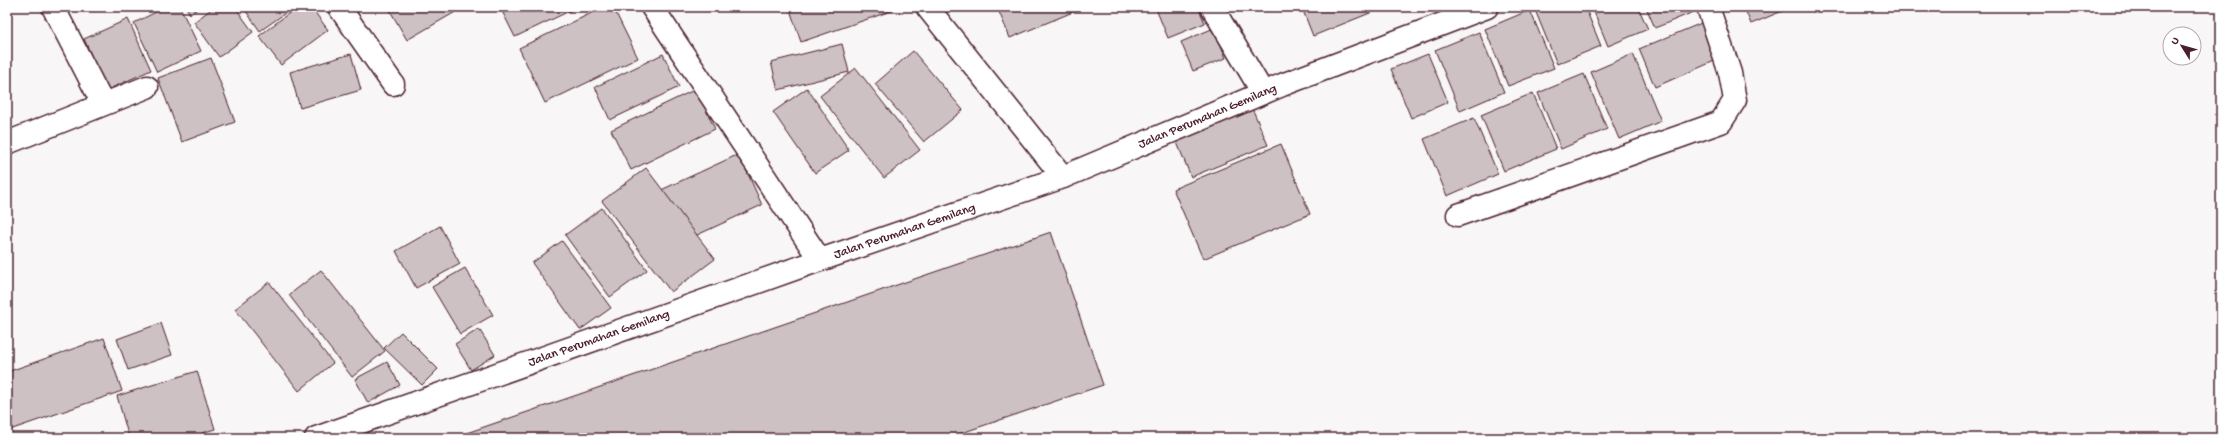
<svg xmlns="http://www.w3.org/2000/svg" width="2228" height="445" font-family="'Gochi Hand',sans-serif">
<rect width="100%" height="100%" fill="#f8f6f7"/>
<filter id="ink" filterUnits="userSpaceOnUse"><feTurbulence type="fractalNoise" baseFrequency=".025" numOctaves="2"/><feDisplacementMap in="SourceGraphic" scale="8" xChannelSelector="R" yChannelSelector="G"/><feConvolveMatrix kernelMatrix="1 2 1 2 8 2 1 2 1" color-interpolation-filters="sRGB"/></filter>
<g filter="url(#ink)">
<g fill="#cdc1c4" stroke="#4a1f2b">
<polygon points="166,7 180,7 201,51 157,72 134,23"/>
<polygon points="186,7 200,7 190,14"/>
<polygon points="214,7 235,7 253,32 219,57 194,22"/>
<polygon points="243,7 294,7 260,31"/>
<polygon points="297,7 311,7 328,30 281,65 259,36"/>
<polygon points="388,7 464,7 407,40"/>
<polygon points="500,7 578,7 515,37"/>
<polygon points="604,7 613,7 638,58 545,103 519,48"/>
<polygon points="789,7 893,7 894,10 801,42"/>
<polygon points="997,7 1085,7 1010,38"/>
<polygon points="1160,7 1198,7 1205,23 1168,38 1156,9"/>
<polygon points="1305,7 1374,7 1375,11 1313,36 1302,8"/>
<polygon points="1543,7 1585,7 1601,46 1557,64 1535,10"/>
<polygon points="1592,7 1638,7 1648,29 1608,46"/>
<polygon points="1646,7 1703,7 1703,8 1655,28"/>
<polygon points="1744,7 1792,7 1751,24"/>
<polygon points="1530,10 1554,68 1508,86 1485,29"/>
<polygon points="128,19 151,70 107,90 84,39"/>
<polygon points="1704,22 1719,59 1655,87 1639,49"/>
<polygon points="1214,28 1226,58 1193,71 1181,42"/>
<polygon points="1479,32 1504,92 1460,111 1435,50"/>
<polygon points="842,44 849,72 778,90 771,62"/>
<polygon points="913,51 963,110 924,142 875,84"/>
<polygon points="351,54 361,90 300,108 290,72"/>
<polygon points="663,54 679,87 610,120 595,87"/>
<polygon points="1428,54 1448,102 1411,118 1391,69"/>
<polygon points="1633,54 1661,121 1619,139 1591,72"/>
<polygon points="211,58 235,122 182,142 158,78"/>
<polygon points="856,68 920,150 884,178 820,96"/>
<polygon points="1584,74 1607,129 1561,149 1538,93"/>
<polygon points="807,88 849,150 815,173 773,112"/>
<polygon points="696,89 715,129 631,170 611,130"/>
<polygon points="1533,93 1556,149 1504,171 1481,115"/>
<polygon points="1252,108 1268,145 1191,177 1176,140"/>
<polygon points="1474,118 1498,174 1447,196 1424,139"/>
<polygon points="1281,144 1310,214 1203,259 1173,189"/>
<polygon points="739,154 762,205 682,242 659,191"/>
<polygon points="646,168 715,259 671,292 602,201"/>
<polygon points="602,208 647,270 610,297 565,235"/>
<polygon points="440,226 460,264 416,288 396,251"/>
<polygon points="1051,232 1103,385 947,438 452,438"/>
<polygon points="562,241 611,308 580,330 532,263"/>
<polygon points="465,268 493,315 460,334 432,287"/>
<polygon points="321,270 385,351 352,377 289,295"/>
<polygon points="269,282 333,363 299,391 235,309"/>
<polygon points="161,323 172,355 128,370 117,339"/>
<polygon points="479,329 495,355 471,370 455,344"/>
<polygon points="401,332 438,369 422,385 384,348"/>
<polygon points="104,338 122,391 7,431 7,372"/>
<polygon points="387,362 400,385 368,403 355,379"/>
<polygon points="197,371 215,429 202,433 203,438 129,438 117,396"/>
</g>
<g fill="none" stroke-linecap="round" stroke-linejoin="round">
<g stroke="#4a1f2b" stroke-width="25">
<g id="street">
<polyline points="53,7 103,104"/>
<polyline points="339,7 393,84"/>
<polyline points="652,7 820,260"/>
<polyline points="927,7 1063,177"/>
<polyline points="1212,7 1263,93"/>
<polyline points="7,143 147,87"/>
<polyline points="1458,215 1721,122 1735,100 1730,73 1708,7"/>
<path id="s1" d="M316 438 820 260 1063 177 1282 85 1487 7"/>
</g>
</g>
<use href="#street" stroke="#fff" stroke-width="22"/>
</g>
</g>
<g text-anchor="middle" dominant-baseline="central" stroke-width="3.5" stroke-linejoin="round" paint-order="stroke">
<g font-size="13" fill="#4a1f2b" stroke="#fff">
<text stroke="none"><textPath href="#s1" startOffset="948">Jalan Perumahan Gemilang</textPath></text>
<text stroke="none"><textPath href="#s1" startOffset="624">Jalan Perumahan Gemilang</textPath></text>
<text stroke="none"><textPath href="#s1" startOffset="300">Jalan Perumahan Gemilang</textPath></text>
</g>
</g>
<rect width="2228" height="445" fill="none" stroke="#fff" stroke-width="24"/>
<rect x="12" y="12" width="2204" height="421" fill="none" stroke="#4a1f2b" stroke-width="1.5" filter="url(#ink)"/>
<g transform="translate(2182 46) rotate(307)"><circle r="19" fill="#ffffff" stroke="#b7a5aa"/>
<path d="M0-3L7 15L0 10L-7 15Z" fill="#4a1f2b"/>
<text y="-6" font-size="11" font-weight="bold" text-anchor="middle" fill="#4a1f2b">U</text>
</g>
</svg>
